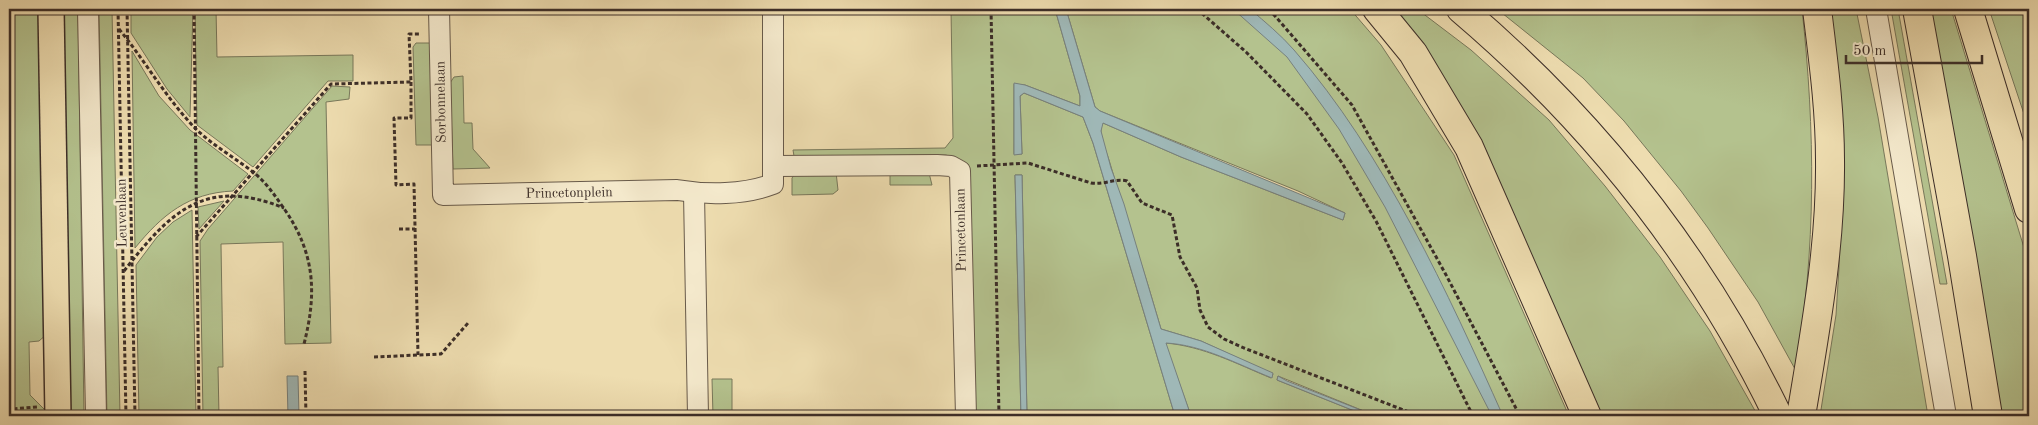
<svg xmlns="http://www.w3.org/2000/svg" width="2038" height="425" font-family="'Old Standard TT',serif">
<rect width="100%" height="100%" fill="#eeddb0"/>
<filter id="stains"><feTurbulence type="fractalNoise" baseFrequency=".004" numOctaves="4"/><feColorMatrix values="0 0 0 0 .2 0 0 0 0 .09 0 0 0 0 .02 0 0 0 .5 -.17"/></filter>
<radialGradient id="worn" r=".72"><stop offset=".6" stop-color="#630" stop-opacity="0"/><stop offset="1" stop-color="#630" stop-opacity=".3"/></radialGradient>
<g fill="#b4c28e" stroke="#78785b">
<polygon points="9,9 40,9 47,334 39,341 29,342 30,395 48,413 48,416 9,416 12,289 9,204"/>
<polygon points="61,9 78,9 84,416 70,416"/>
<polygon points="99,9 112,9 120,416 107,416"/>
<polygon points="131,9 193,9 190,117 167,89 131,33"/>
<polygon points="195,9 216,9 217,57 353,55 353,81 328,81 253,167 197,125"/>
<polygon points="951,9 1055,9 1080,96 1080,106 1025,85 1014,84 1014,154 1022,154 1020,96 1024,93 1083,117 1093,143 1175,416 1027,416 1022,175 1015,175 1021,416 974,416 968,164 946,155 794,156 793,150 945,148 953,138"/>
<path d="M1066 9H1350L1381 45 1454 155 1569 416H1376L1278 376 1277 380 1367 416H1191L1165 343C1203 346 1237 364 1271 378L1273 374 1201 341 1161 329C1145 272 1125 216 1109 160 1106 150 1097 132 1103 123L1181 157 1343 220 1345 213 1298 191 1100 111 1095 107Z"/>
<polygon points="1392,9 1417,9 1471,50 1549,120 1605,186 1660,257 1710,331 1758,416 1596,416"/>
<path d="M1497 9H1802C1815 129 1817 250 1795 369L1758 302 1708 228 1681 191 1624 121 1583 78Z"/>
<polygon points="1830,9 1856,9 1878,117 1928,416 1820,416 1836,315 1839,268 1841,166"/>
<polygon points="1891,9 1898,9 1947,284 1940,284"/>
<polygon points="1930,9 1951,9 2029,264 2029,416 2002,416"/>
<polygon points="1989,9 2029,9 2029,129"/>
<polygon points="416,43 432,43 434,145 416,145 413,47"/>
<path d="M132 51 159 96 190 130 248 174 233 191C188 193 162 215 135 248Z"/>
<polygon points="463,76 464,123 472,123 473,149 490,168 453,169 450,83 454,77"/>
<polygon points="332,86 350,87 349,99 326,102 331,343 285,344 283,242 221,244 223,367 218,367 219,416 203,416 200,241 208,229"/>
<polygon points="836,172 838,190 833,194 792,195 792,178 794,175"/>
<polygon points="893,172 929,173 932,185 890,185 890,176"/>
<polygon points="224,201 199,229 198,207"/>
<polygon points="192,210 196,416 139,416 136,265 157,237 173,222"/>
<polygon points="712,379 732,379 732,416 713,416"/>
</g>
<g fill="#9fb8b7" stroke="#77817e">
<path d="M1055 9H1066L1095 107 1100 111 1345 213 1343 220 1181 157 1103 123 1101 131 1111 168 1124 204 1161 329 1201 341 1273 373 1272 378C1237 364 1203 345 1166 343L1191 416H1175L1093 143 1083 117 1024 93 1020 96 1022 154 1014 155V83L1025 85 1080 106V96Z"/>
<path d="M1233 9H1250C1265 22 1281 35 1294 50 1384 153 1448 293 1503 416H1492L1385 207 1339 129 1287 57Z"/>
<polygon points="1015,175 1022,175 1027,416 1021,416"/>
<polygon points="9,204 12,289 9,364"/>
<polygon points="287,376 298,376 299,416 288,416"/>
<polygon points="1278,376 1287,381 1376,416 1367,416 1277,380"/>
</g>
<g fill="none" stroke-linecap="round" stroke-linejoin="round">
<g stroke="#685a4a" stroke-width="22">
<g id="minor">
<polyline points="88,9 96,416"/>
<path d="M439 9 443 195 677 190C707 195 744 195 773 184V9"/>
<polyline points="1876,9 1946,416"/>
<polyline points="774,166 937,165 951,166 960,171 966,416"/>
<polyline points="694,193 698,416"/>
</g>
</g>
<g stroke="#3c2e28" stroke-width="28">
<polyline id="major" points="51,9 58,416"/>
</g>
<g stroke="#3c2e28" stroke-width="30">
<g id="highway">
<polyline points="1377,9 1413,53 1469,147 1587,416"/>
<path d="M1461 9C1594 122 1702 258 1778 416"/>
<polyline points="1917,9 1962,256 1988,416"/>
<polyline points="1968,9 2029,209"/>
<path d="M1801 416C1815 332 1831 246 1830 160 1830 109 1823 59 1817 9"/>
</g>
</g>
<g stroke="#3c2e28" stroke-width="3" stroke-dasharray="4 2.5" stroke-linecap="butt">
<polyline points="118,9 126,416"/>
<polyline points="127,9 135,416"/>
<polyline points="194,9 199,416"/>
<polyline points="991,9 999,416"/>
<polyline points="1197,9 1246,52 1307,114 1342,163 1376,221 1473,416"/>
<polyline points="1269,9 1352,105 1445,273 1520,416"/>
<path d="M119 29C145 61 165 96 193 126 210 144 234 157 253 172 267 183 275 196 285 210 315 254 317 293 304 344"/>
<polyline points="411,82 411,118 394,118 396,185 414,184 418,355"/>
<path d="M977 166 1028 163 1091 183C1104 185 1115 178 1127 181L1142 203 1172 215 1180 257 1197 288 1200 310 1208 327 1224 339 1244 348 1419 416"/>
<polyline points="399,229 415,229"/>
<polyline points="196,237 331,84 411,82 409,34 421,34"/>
<path d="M124 271C170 212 205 176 284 208"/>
<polyline points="374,357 441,354 468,323"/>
<polyline points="305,371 306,416"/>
<polyline points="9,405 12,409 37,407"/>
</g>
<use href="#minor" stroke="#f4e9cc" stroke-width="20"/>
<use href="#major" stroke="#eeddb0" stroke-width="25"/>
<use href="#highway" stroke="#eeddb0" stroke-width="28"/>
</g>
<g text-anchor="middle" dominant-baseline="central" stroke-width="5" stroke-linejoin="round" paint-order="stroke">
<g font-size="14" fill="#3c2e28" stroke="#f4e9cc">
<text transform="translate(441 102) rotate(-91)">Sorbonnelaan</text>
<text transform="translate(569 193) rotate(-1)">Princetonplein</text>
<text transform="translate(122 213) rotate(-91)">Leuvenlaan</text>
<text transform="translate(961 230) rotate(-91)">Princetonlaan</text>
</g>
</g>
<rect width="2038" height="425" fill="none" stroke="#eeddb0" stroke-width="30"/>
<rect x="10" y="10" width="2018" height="405" fill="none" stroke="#3c2e28" stroke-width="2.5"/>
<rect x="15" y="15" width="2008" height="395" fill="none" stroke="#3c2e28"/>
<path d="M1846 55v8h136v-8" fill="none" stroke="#3c2e28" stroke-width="2.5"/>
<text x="1853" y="55" font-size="15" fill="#3c2e28" stroke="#f4e9cc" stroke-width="4" paint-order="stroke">50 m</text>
<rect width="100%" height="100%" filter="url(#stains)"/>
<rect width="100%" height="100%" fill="url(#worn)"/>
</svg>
